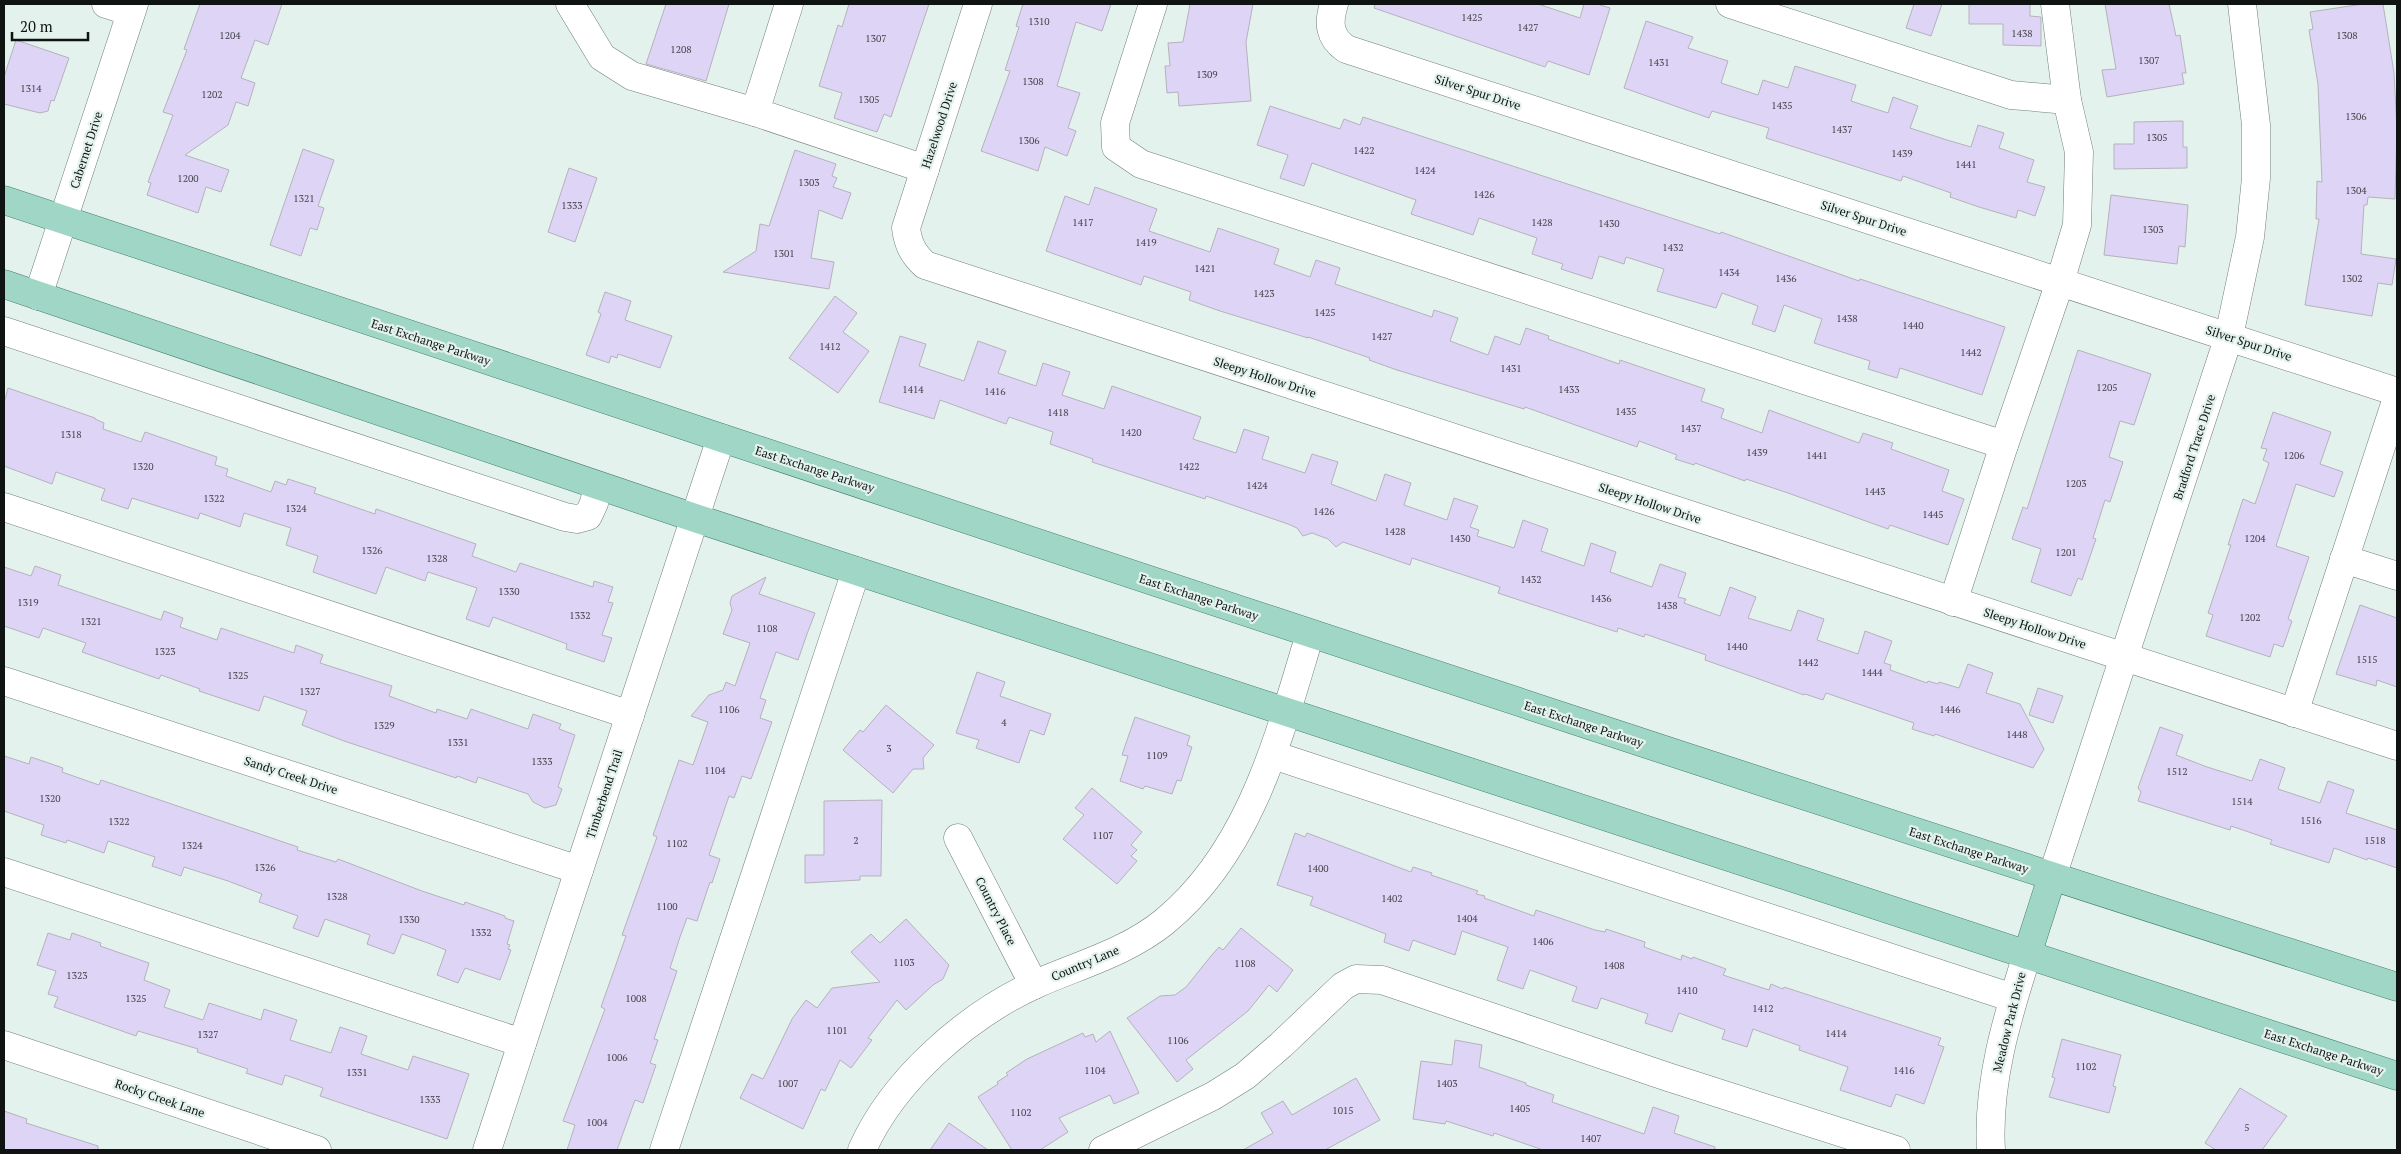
<svg xmlns="http://www.w3.org/2000/svg" width="2401" height="1154" font-family="'PT Serif',serif">
<rect width="100%" height="100%" fill="#e4f2ed"/>
<g fill="#ded4f5" stroke="#b5b2bd">
<polygon points="200,4 282,4 268,45 255,40 241,78 255,83 248,106 236,102 228,125 185,155 229,170 221,192 206,187 198,213 147,195 151,183 148,182 173,115 163,112 187,50 184,49"/>
<polygon points="666,4 729,4 706,81 646,64"/>
<polygon points="849,4 929,4 891,117 884,114 877,132 834,118 842,93 819,86 838,25 842,27"/>
<polygon points="1023,4 1111,4 1102,31 1076,22 1057,86 1080,93 1068,128 1076,131 1067,156 1045,147 1038,171 981,151 1010,71 1005,70 1019,27 1016,26"/>
<polygon points="1190,4 1253,4 1246,42 1251,101 1179,106 1178,92 1167,93 1165,66 1170,66 1168,43 1183,42"/>
<polygon points="1375,4 1538,4 1580,18 1584,4 1597,4 1610,8 1589,75 1548,61 1545,67 1374,8"/>
<polygon points="1914,4 1942,4 1931,36 1906,28"/>
<polygon points="1969,4 2030,4 2030,16 2041,17 2041,46 2003,45 2003,24 1969,24"/>
<polygon points="2105,4 2169,4 2176,36 2180,35 2186,73 2182,73 2184,84 2107,97 2102,70 2116,69"/>
<polygon points="2363,4 2383,4 2394,73 2397,130 2395,199 2368,197 2367,205 2364,205 2361,254 2396,259 2392,285 2378,283 2372,316 2305,305 2319,219 2316,219 2317,181 2322,182 2318,84 2309,30 2313,29 2310,12"/>
<polygon points="1646,21 1693,37 1688,48 1728,61 1721,83 1758,95 1763,80 1788,88 1795,66 1856,85 1851,101 1888,113 1893,97 1918,106 1910,128 1947,140 1971,147 1978,125 2004,133 1999,148 2034,160 2027,182 2045,187 2035,216 2018,210 2016,218 1979,207 1950,197 1951,193 1903,176 1901,181 1766,138 1769,128 1712,111 1709,118 1624,88"/>
<polygon points="16,40 69,58 54,101 51,100 48,111 40,113 4,104 4,77"/>
<polygon points="1270,106 1340,129 1344,119 1360,125 1363,117 1720,234 1721,232 1859,281 1860,279 2005,327 1982,395 1900,368 1897,378 1868,369 1870,361 1814,343 1822,319 1784,305 1775,332 1752,324 1758,306 1722,293 1716,308 1657,291 1664,269 1626,257 1624,264 1599,256 1592,279 1561,269 1563,264 1532,254 1537,238 1479,218 1473,235 1447,226 1411,214 1416,200 1312,163 1304,186 1280,178 1288,155 1257,145"/>
<polygon points="2183,121 2183,147 2187,147 2187,168 2114,169 2114,144 2134,144 2134,122"/>
<polygon points="303,149 334,160 318,206 324,208 317,230 310,228 301,256 270,245"/>
<polygon points="795,150 836,164 832,176 837,178 833,187 851,193 842,219 819,210 811,258 834,262 829,289 723,272 756,251 760,224 769,226"/>
<polygon points="569,168 597,178 575,242 548,232"/>
<polygon points="1095,187 1157,209 1149,231 1210,252 1218,228 1279,249 1274,264 1310,277 1316,260 1340,268 1335,284 1432,317 1434,310 1458,318 1450,341 1488,355 1495,336 1520,345 1526,328 1549,336 1548,339 1619,364 1620,360 1705,389 1701,401 1724,409 1721,418 1762,433 1769,410 1859,443 1863,433 1893,443 1891,449 1949,470 1942,491 1964,499 1948,545 1890,525 1888,529 1788,493 1746,479 1745,481 1695,463 1694,465 1675,459 1677,455 1639,441 1637,447 1525,407 1524,409 1397,370 1369,360 1370,358 1308,337 1308,338 1220,311 1189,300 1191,292 1144,276 1141,285 1046,251 1065,196 1089,205"/>
<polygon points="2111,195 2188,205 2185,247 2179,246 2177,264 2104,255"/>
<polygon points="605,292 631,301 625,320 672,336 660,368 618,354 617,358 611,356 609,363 586,355 601,314 598,312"/>
<polygon points="835,296 857,313 843,332 869,351 838,393 789,358"/>
<polygon points="900,336 926,344 919,366 964,381 978,341 1006,351 998,373 1036,386 1043,363 1070,372 1062,395 1104,409 1112,386 1201,417 1193,439 1236,453 1244,429 1269,437 1262,459 1305,473 1312,454 1338,462 1331,484 1376,501 1385,474 1411,483 1404,505 1447,520 1454,498 1478,506 1470,527 1479,530 1477,536 1514,548 1523,520 1548,529 1541,551 1584,566 1591,543 1616,552 1610,572 1652,587 1660,564 1686,573 1678,597 1686,599 1684,603 1720,616 1730,587 1756,597 1748,618 1791,631 1798,610 1824,619 1817,640 1858,654 1865,631 1892,641 1884,663 1891,665 1890,670 1927,683 1928,681 1938,684 1939,682 1959,688 1968,664 1993,673 1986,693 2020,704 2044,749 2033,768 1935,734 1934,736 1912,729 1914,723 1826,693 1823,700 1805,694 1804,695 1705,660 1706,655 1645,634 1644,637 1618,628 1617,632 1528,603 1498,593 1500,587 1412,558 1410,565 1343,542 1336,547 1328,539 1312,533 1303,536 1297,528 1288,524 1206,496 1205,499 1092,462 1093,459 1050,444 1053,432 1009,417 1006,424 940,400 934,419 879,402"/>
<polygon points="2078,350 2151,374 2134,425 2120,421 2109,457 2123,462 2110,502 2105,500 2093,538 2096,539 2082,580 2078,578 2071,596 2031,582 2041,549 2012,539 2023,507 2027,509"/>
<polygon points="8,388 95,418 95,419 104,423 103,429 141,442 145,432 217,457 215,465 228,469 226,476 271,492 275,481 286,485 288,479 316,488 314,493 375,514 376,509 476,544 472,556 516,572 520,563 593,587 594,581 613,587 608,602 613,603 602,635 612,638 604,662 566,649 567,644 493,617 489,627 466,619 477,588 428,572 425,581 386,567 376,594 313,572 318,556 286,545 291,528 272,522 244,513 240,527 200,513 198,519 132,498 128,509 101,500 105,489 56,472 52,484 4,466 4,403"/>
<polygon points="2273,412 2331,432 2320,464 2343,472 2334,497 2296,484 2276,546 2309,557 2288,619 2292,621 2283,647 2274,644 2270,657 2206,636 2213,615 2208,613 2231,545 2228,545 2243,499 2255,504 2269,463 2263,460 2267,449 2261,448"/>
<polygon points="35,566 61,575 58,585 161,620 164,611 183,618 180,627 217,640 221,628 294,653 296,645 323,655 320,663 392,686 389,696 436,713 437,709 467,719 471,709 528,729 533,714 561,724 559,729 575,735 558,787 562,789 556,805 545,808 533,802 528,794 478,777 476,783 457,776 456,778 344,741 302,725 307,711 264,696 259,711 199,691 200,689 161,675 159,679 82,652 86,643 43,628 39,638 4,626 4,567 31,576"/>
<polygon points="766,577 759,594 815,613 807,634 798,660 776,652 760,698 766,700 760,718 772,722 751,779 742,776 734,798 729,796 709,855 720,859 712,883 710,882 697,921 687,918 680,937 670,968 677,971 654,1039 658,1040 650,1063 656,1065 643,1103 635,1100 617,1150 567,1150 575,1125 563,1121 605,1009 601,1007 626,936 622,935 657,837 653,835 679,760 693,765 708,722 691,716 709,695 723,690 726,682 735,686 750,643 723,634 732,610 730,603 732,596"/>
<polygon points="2360,605 2397,618 2397,687 2377,680 2376,686 2336,674"/>
<polygon points="977,672 1005,682 1000,696 1051,714 1044,735 1030,730 1019,763 976,748 979,740 956,733"/>
<polygon points="2038,688 2063,696 2053,723 2029,715"/>
<polygon points="886,705 934,745 923,758 924,769 913,769 893,793 843,750 860,730 863,732"/>
<polygon points="1135,717 1190,736 1187,745 1192,747 1181,781 1177,780 1172,794 1145,786 1143,789 1120,781 1128,756 1122,755"/>
<polygon points="2160,727 2183,735 2176,755 2207,767 2252,781 2260,759 2285,768 2278,789 2320,803 2328,781 2354,790 2346,813 2397,830 2397,868 2368,858 2367,860 2334,848 2329,863 2270,844 2272,840 2231,826 2230,830 2138,801 2141,792 2138,788"/>
<polygon points="4,756 29,764 31,757 63,768 62,772 99,785 101,780 298,847 297,850 336,862 338,859 422,891 464,905 465,902 505,916 505,918 514,921 507,944 510,945 508,949 511,950 500,980 465,968 458,983 437,975 446,950 428,943 402,934 394,954 367,944 370,935 325,919 318,937 293,928 298,916 259,902 262,894 228,881 184,867 181,876 152,866 155,857 108,841 104,853 67,840 66,843 41,835 44,825 4,811"/>
<polygon points="1092,788 1142,832 1131,845 1137,850 1131,856 1137,861 1117,884 1063,839 1084,815 1075,808"/>
<polygon points="882,800 881,876 860,876 860,880 805,883 805,855 824,855 824,801"/>
<polygon points="1295,833 1305,837 1307,833 1411,872 1413,867 1432,873 1431,875 1478,891 1476,894 1485,896 1484,898 1534,916 1536,910 1595,930 1605,932 1606,929 1645,942 1644,947 1681,960 1682,955 1692,959 1693,957 1726,969 1723,975 1769,990 1771,984 1783,989 1784,987 1941,1038 1938,1045 1944,1047 1924,1104 1896,1094 1891,1107 1840,1090 1848,1067 1799,1050 1800,1046 1753,1029 1747,1047 1722,1039 1725,1030 1679,1013 1672,1032 1645,1023 1648,1014 1601,998 1597,1009 1572,1001 1577,987 1530,970 1523,989 1497,980 1508,947 1462,931 1455,955 1413,940 1409,951 1384,942 1386,934 1310,905 1313,897 1277,885"/>
<polygon points="906,919 949,965 943,979 933,985 906,1010 897,1000 868,1038 872,1040 851,1068 840,1060 825,1091 821,1089 803,1129 740,1098 752,1074 763,1079 792,1019 806,1000 817,1008 832,988 880,982 851,952 871,934 880,943"/>
<polygon points="1241,928 1293,970 1277,992 1269,985 1248,1011 1186,1060 1193,1069 1177,1082 1127,1018 1160,996 1175,995 1186,987 1211,956 1219,947 1223,950"/>
<polygon points="48,933 70,940 72,933 101,943 100,946 149,963 144,980 170,990 164,1007 203,1020 209,1003 261,1020 264,1009 297,1020 290,1040 331,1053 340,1027 367,1036 361,1054 408,1070 413,1056 469,1074 447,1139 320,1096 323,1088 285,1075 282,1085 246,1073 248,1069 197,1052 198,1049 138,1031 136,1036 54,1007 58,997 48,994 56,971 37,965"/>
<polygon points="1110,1031 1139,1093 1114,1104 1110,1095 1059,1118 1068,1132 1040,1150 1012,1150 978,1097 998,1084 997,1082 1008,1075 1006,1073 1027,1059 1083,1033 1085,1037 1093,1034 1096,1042"/>
<polygon points="2062,1039 2121,1055 2113,1086 2116,1087 2109,1113 2049,1097 2055,1078 2052,1077"/>
<polygon points="1455,1040 1482,1045 1479,1067 1526,1083 1526,1085 1554,1095 1552,1102 1644,1134 1653,1107 1679,1116 1674,1133 1715,1147 1715,1150 1543,1150 1494,1133 1493,1136 1446,1121 1445,1124 1413,1119 1421,1061 1452,1065"/>
<polygon points="1356,1078 1380,1120 1325,1150 1243,1150 1273,1133 1261,1113 1283,1101 1292,1115"/>
<polygon points="2240,1088 2287,1116 2262,1150 2216,1150 2205,1143"/>
<polygon points="4,1111 27,1119 26,1123 98,1146 98,1150 4,1150"/>
<polygon points="949,1123 988,1150 930,1150"/>
</g>
<g fill="none" stroke-linecap="round" stroke-linejoin="round">
<g stroke="#727f7a" stroke-width="29">
<g id="minor">
<polyline points="106,4 131,12"/>
<polyline points="570,4 602,57 632,76 755,112"/>
<polyline points="789,4 755,112 925,169"/>
<path d="M978 4 906 228C908 244 913 254 925 265L2397 746"/>
<polyline points="1153,4 1115,123 1116,147 1141,164 2004,445 2060,282 2077,225 2079,152 2067,100 2055,4"/>
<path d="M1334 4C1328 23 1329 37 1346 49L2397 392"/>
<polyline points="1730,4 2011,95 2067,100"/>
<polyline points="38,296 134,4"/>
<polyline points="4,331 565,517 577,519 588,516 594,503 598,486"/>
<polyline points="4,507 630,715"/>
<polyline points="2344,559 2397,576"/>
<polyline points="1953,602 2004,445"/>
<polyline points="4,681 579,870"/>
<polyline points="2294,713 2397,398"/>
<polyline points="1273,755 2013,998"/>
<polyline points="958,838 1034,985"/>
<polyline points="4,872 522,1043"/>
<polyline points="2052,877 2229,336 2250,237 2256,178 2256,125 2242,4"/>
<polyline points="4,1045 317,1150"/>
<polyline points="487,1150 721,438"/>
<polyline points="664,1150 856,571"/>
<path d="M862 1150C893 1080 966 1016 1036 984 1079 965 1127 952 1164 922 1251 851 1279 736 1310 634"/>
<polyline points="1103,1150 1213,1096 1245,1076 1281,1045 1343,986 1356,979 1382,980 1668,1077 1896,1150"/>
<path d="M1991 1150C1987 1083 2007 1018 2027 955"/>
</g>
</g>
<g stroke="#44806d" stroke-width="29">
<g id="major">
<path d="M4 200C801 463 1597 732 2397 987"/>
<polyline points="4,284 695,518 2397,1076"/>
<polyline points="2027,955 2052,877"/>
</g>
</g>
<use href="#minor" stroke="#fff" stroke-width="28"/>
<use href="#major" stroke="#a0d6c5" stroke-width="28"/>
</g>
<g text-anchor="middle" dominant-baseline="central" stroke-width="4.5" stroke-linejoin="round" paint-order="stroke">
<g font-size="10" fill="#43444b">
<text x="1472" y="17">1425</text>
<text x="1039" y="21">1310</text>
<text x="1528" y="27">1427</text>
<text x="2022" y="33">1438</text>
<text x="230" y="35">1204</text>
<text x="2347" y="35">1308</text>
<text x="876" y="38">1307</text>
<text x="681" y="49">1208</text>
<text x="2149" y="60">1307</text>
<text x="1659" y="62">1431</text>
<text x="1207" y="74">1309</text>
<text x="1033" y="81">1308</text>
<text x="31" y="88">1314</text>
<text x="212" y="94">1202</text>
<text x="869" y="99">1305</text>
<text x="1782" y="105">1435</text>
<text x="2356" y="116">1306</text>
<text x="1842" y="129">1437</text>
<text x="2157" y="137">1305</text>
<text x="1029" y="140">1306</text>
<text x="1364" y="150">1422</text>
<text x="1902" y="153">1439</text>
<text x="1966" y="164">1441</text>
<text x="1425" y="170">1424</text>
<text x="188" y="178">1200</text>
<text x="809" y="182">1303</text>
<text x="2356" y="190">1304</text>
<text x="1484" y="194">1426</text>
<text x="304" y="198">1321</text>
<text x="572" y="205">1333</text>
<text x="1083" y="222">1417</text>
<text x="1542" y="222">1428</text>
<text x="1609" y="223">1430</text>
<text x="2153" y="229">1303</text>
<text x="1146" y="242">1419</text>
<text x="1673" y="247">1432</text>
<text x="784" y="253">1301</text>
<text x="1205" y="268">1421</text>
<text x="1729" y="272">1434</text>
<text x="1786" y="278">1436</text>
<text x="2352" y="278">1302</text>
<text x="1264" y="293">1423</text>
<text x="1325" y="312">1425</text>
<text x="1847" y="318">1438</text>
<text x="1913" y="325">1440</text>
<text x="1382" y="336">1427</text>
<text x="830" y="346">1412</text>
<text x="1971" y="352">1442</text>
<text x="1511" y="368">1431</text>
<text x="2107" y="387">1205</text>
<text x="913" y="389">1414</text>
<text x="1569" y="389">1433</text>
<text x="995" y="391">1416</text>
<text x="1626" y="411">1435</text>
<text x="1058" y="412">1418</text>
<text x="1691" y="428">1437</text>
<text x="1131" y="432">1420</text>
<text x="71" y="434">1318</text>
<text x="1757" y="452">1439</text>
<text x="1817" y="455">1441</text>
<text x="2294" y="455">1206</text>
<text x="143" y="466">1320</text>
<text x="1189" y="466">1422</text>
<text x="2076" y="483">1203</text>
<text x="1257" y="485">1424</text>
<text x="1875" y="491">1443</text>
<text x="214" y="498">1322</text>
<text x="296" y="508">1324</text>
<text x="1324" y="511">1426</text>
<text x="1933" y="514">1445</text>
<text x="1395" y="531">1428</text>
<text x="1460" y="538">1430</text>
<text x="2255" y="538">1204</text>
<text x="372" y="550">1326</text>
<text x="2066" y="552">1201</text>
<text x="437" y="558">1328</text>
<text x="1531" y="579">1432</text>
<text x="509" y="591">1330</text>
<text x="1601" y="598">1436</text>
<text x="28" y="602">1319</text>
<text x="1667" y="605">1438</text>
<text x="580" y="615">1332</text>
<text x="2250" y="617">1202</text>
<text x="91" y="621">1321</text>
<text x="767" y="628">1108</text>
<text x="1737" y="646">1440</text>
<text x="165" y="651">1323</text>
<text x="2367" y="659">1515</text>
<text x="1808" y="662">1442</text>
<text x="1872" y="672">1444</text>
<text x="238" y="675">1325</text>
<text x="310" y="691">1327</text>
<text x="729" y="709">1106</text>
<text x="1950" y="709">1446</text>
<text x="1004" y="722">4</text>
<text x="384" y="725">1329</text>
<text x="2017" y="734">1448</text>
<text x="458" y="742">1331</text>
<text x="889" y="748">3</text>
<text x="1157" y="755">1109</text>
<text x="542" y="761">1333</text>
<text x="715" y="770">1104</text>
<text x="2177" y="771">1512</text>
<text x="50" y="798">1320</text>
<text x="2242" y="801">1514</text>
<text x="2311" y="820">1516</text>
<text x="119" y="821">1322</text>
<text x="1103" y="835">1107</text>
<text x="856" y="840">2</text>
<text x="2375" y="840">1518</text>
<text x="677" y="843">1102</text>
<text x="192" y="845">1324</text>
<text x="265" y="867">1326</text>
<text x="1318" y="868">1400</text>
<text x="337" y="896">1328</text>
<text x="1392" y="898">1402</text>
<text x="667" y="906">1100</text>
<text x="1467" y="918">1404</text>
<text x="409" y="919">1330</text>
<text x="481" y="932">1332</text>
<text x="1543" y="941">1406</text>
<text x="904" y="962">1103</text>
<text x="1245" y="963">1108</text>
<text x="1614" y="965">1408</text>
<text x="77" y="975">1323</text>
<text x="1687" y="990">1410</text>
<text x="136" y="998">1325</text>
<text x="636" y="998">1008</text>
<text x="1763" y="1008">1412</text>
<text x="837" y="1030">1101</text>
<text x="1836" y="1033">1414</text>
<text x="208" y="1034">1327</text>
<text x="1178" y="1040">1106</text>
<text x="617" y="1057">1006</text>
<text x="2086" y="1066">1102</text>
<text x="1095" y="1070">1104</text>
<text x="1904" y="1070">1416</text>
<text x="357" y="1072">1331</text>
<text x="788" y="1083">1007</text>
<text x="1447" y="1083">1403</text>
<text x="430" y="1099">1333</text>
<text x="1520" y="1108">1405</text>
<text x="1343" y="1110">1015</text>
<text x="1021" y="1112">1102</text>
<text x="597" y="1122">1004</text>
<text x="2247" y="1127">5</text>
<text x="1591" y="1138">1407</text>
</g>
<g font-size="12" fill="#0f1412" stroke="#e4f2ed">
<text transform="translate(1478 92) rotate(18)">Silver Spur Drive</text>
<text transform="translate(939 125) rotate(-72)">Hazelwood Drive</text>
<text transform="translate(86 150) rotate(-72)">Cabernet Drive</text>
<text transform="translate(1864 218) rotate(18)">Silver Spur Drive</text>
<text transform="translate(431 342) rotate(18)">East Exchange Parkway</text>
<text transform="translate(2249 343) rotate(18)">Silver Spur Drive</text>
<text transform="translate(1265 377) rotate(18)">Sleepy Hollow Drive</text>
<text transform="translate(2194 447) rotate(-72)">Bradford Trace Drive</text>
<text transform="translate(815 469) rotate(18)">East Exchange Parkway</text>
<text transform="translate(1650 503) rotate(18)">Sleepy Hollow Drive</text>
<text transform="translate(1199 597) rotate(18)">East Exchange Parkway</text>
<text transform="translate(2035 628) rotate(18)">Sleepy Hollow Drive</text>
<text transform="translate(1584 724) rotate(18)">East Exchange Parkway</text>
<text transform="translate(291 775) rotate(18)">Sandy Creek Drive</text>
<text transform="translate(604 794) rotate(-72)">Timberbend Trail</text>
<text transform="translate(1969 850) rotate(18)">East Exchange Parkway</text>
<text transform="translate(996 911) rotate(63)">Country Place</text>
<text transform="translate(1085 963) rotate(-23)">Country Lane</text>
<text transform="translate(2009 1022) rotate(-76)">Meadow Park Drive</text>
<text transform="translate(2324 1052) rotate(18)">East Exchange Parkway</text>
<text transform="translate(160 1098) rotate(19)">Rocky Creek Lane</text>
</g>
</g>
<rect width="2401" height="1154" fill="none" stroke="#0f1412" stroke-width="10"/>
<path d="M12 32v8h76v-8" fill="none" stroke="#0f1412" stroke-width="2.5"/>
<text x="20" y="32" font-size="15" fill="#0f1412" stroke="#e4f2ed" stroke-width="4" paint-order="stroke">20 m</text>
</svg>
